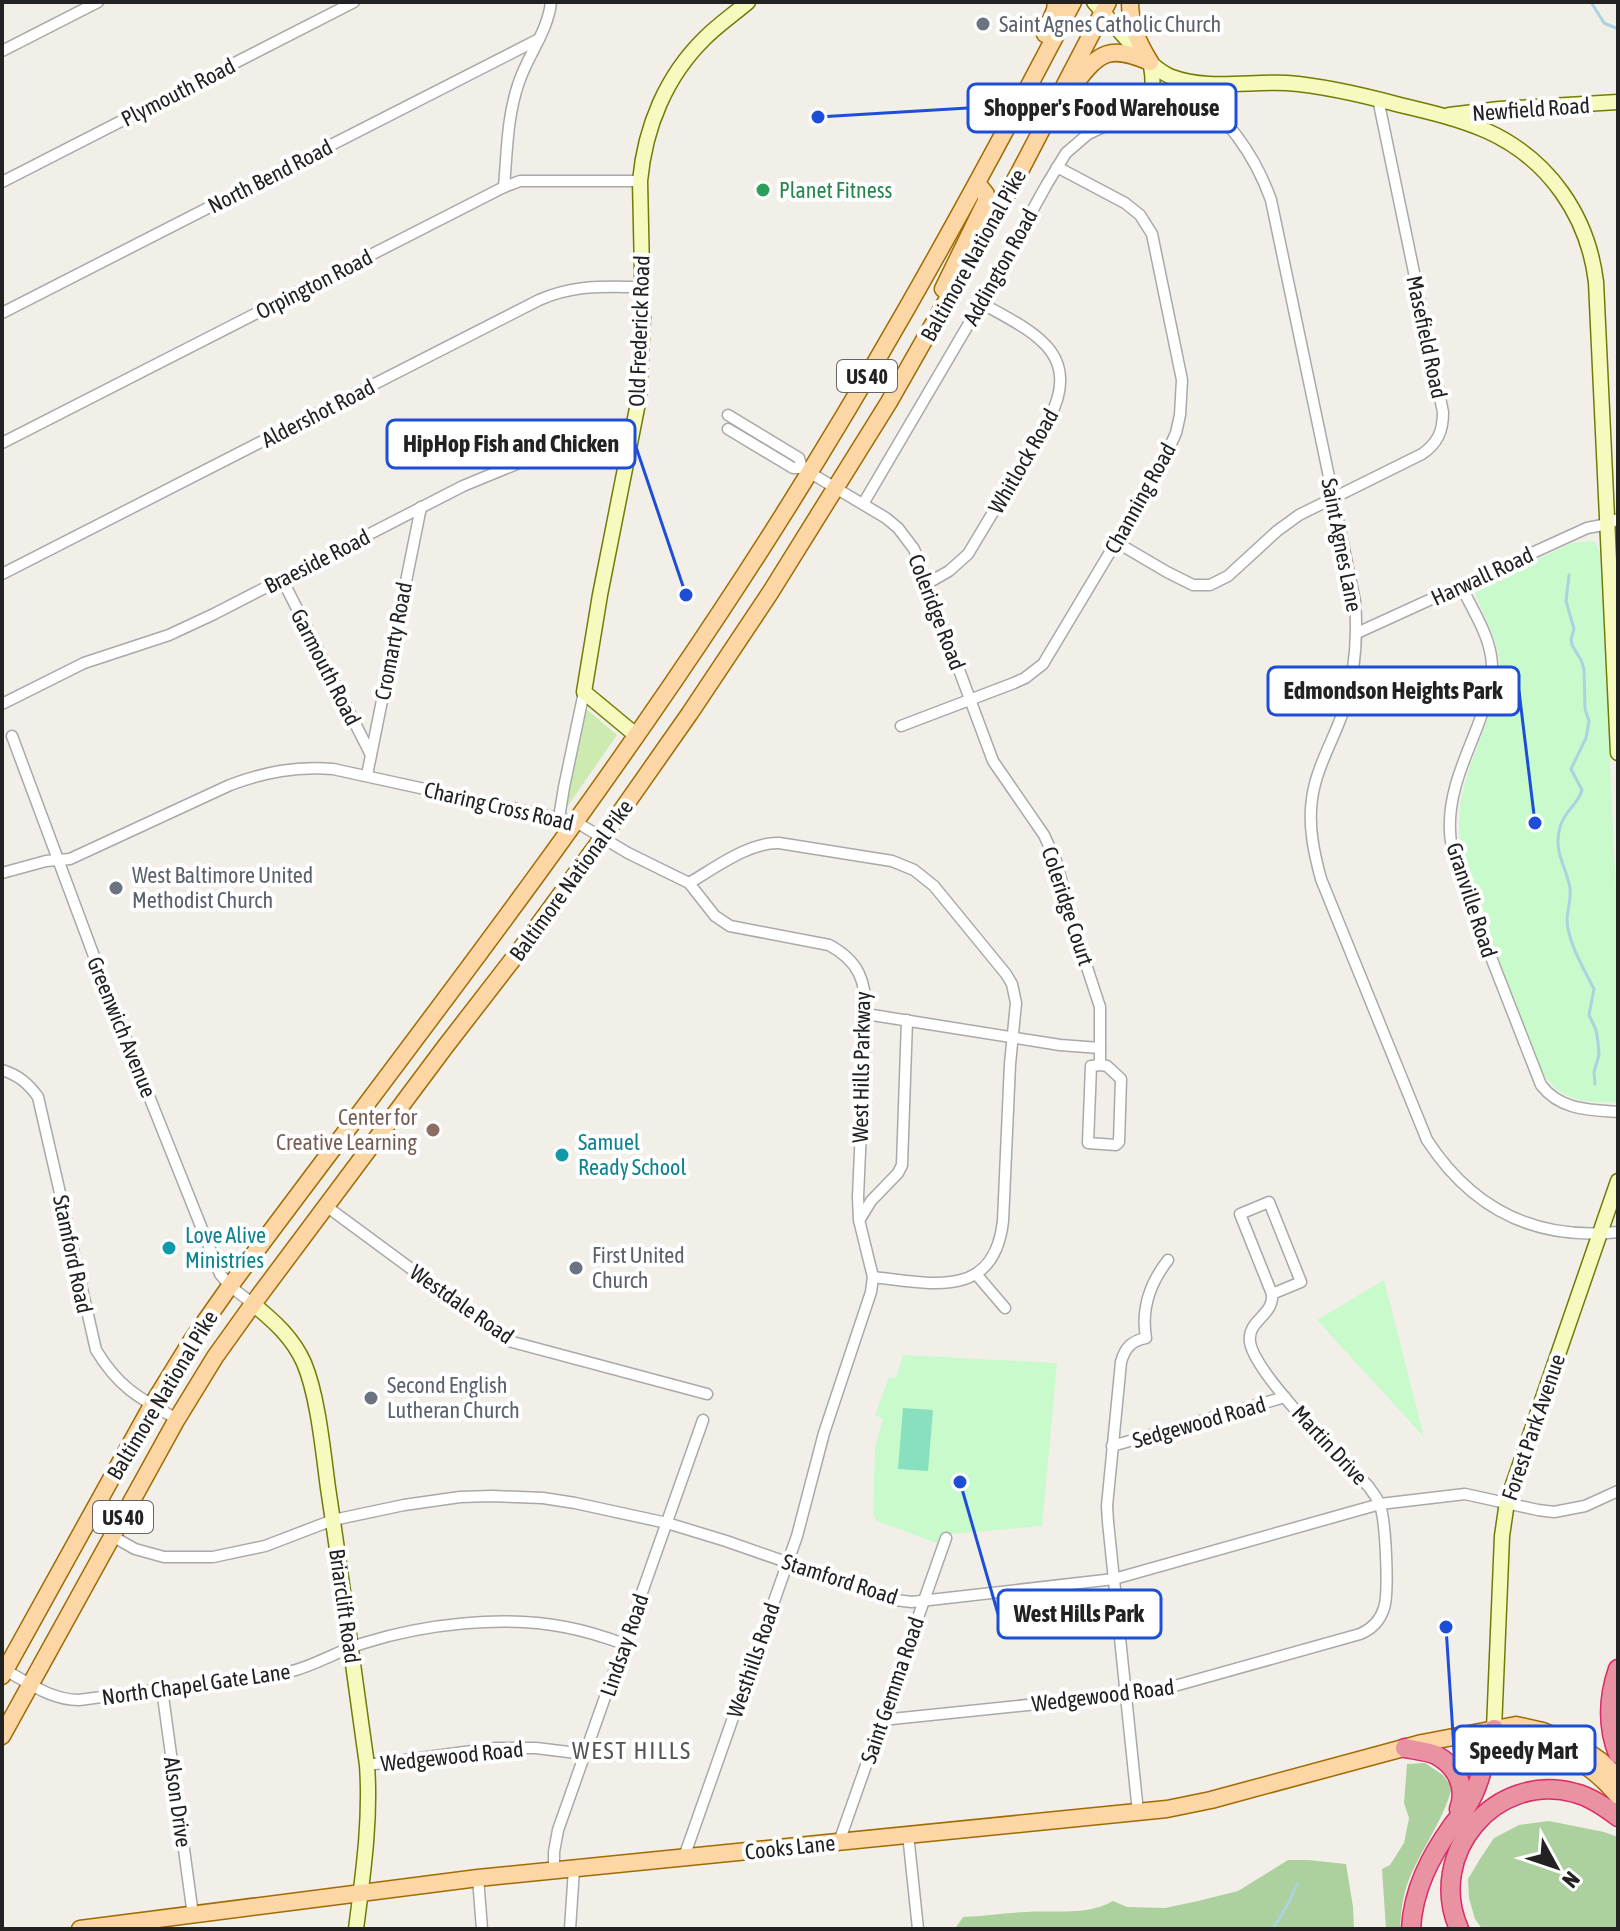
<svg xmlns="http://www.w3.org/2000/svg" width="1620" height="1931" font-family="'Asap Condensed',sans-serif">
<rect width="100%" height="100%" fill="#f2efe9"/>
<polygon fill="#cdebb0" points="585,708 617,735 567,807 565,805"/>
<g fill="#add19e">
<path d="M1425 1763 1443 1775 1452 1787C1443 1823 1419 1851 1407 1885 1402 1900 1401 1914 1400 1929H1386L1382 1869 1390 1865 1404 1843 1409 1818 1404 1803 1407 1764Z"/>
<polygon points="1549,1821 1604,1832 1618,1837 1618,1929 1482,1929 1475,1919 1469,1898 1468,1879 1480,1859 1494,1838 1519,1825"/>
<path d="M1288 1860H1308L1346 1864 1353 1907 1354 1929H955L963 1917C984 1916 1005 1913 1026 1912 1055 1910 1087 1916 1113 1901L1127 1907 1165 1908 1198 1901 1238 1891Z"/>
</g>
<g fill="#c8facc">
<path d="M1595 541 1600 552 1618 936V1102C1586 1104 1557 1100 1541 1070L1467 875C1449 815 1464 782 1485 726 1492 707 1500 688 1500 667 1499 642 1486 620 1476 597L1475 591 1480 585 1570 544 1577 542Z"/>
<polygon points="1384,1280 1424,1437 1317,1320"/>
<polygon points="903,1355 1057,1363 1042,1526 941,1535 937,1543 877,1521 873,1515 875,1448 883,1419 875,1415 889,1377 896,1378"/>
</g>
<polygon fill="#88e0be" points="903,1408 933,1410 928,1471 898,1469"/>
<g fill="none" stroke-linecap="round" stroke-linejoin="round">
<g stroke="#aad3df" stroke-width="3">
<polyline points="1591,2 1604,23 1618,29"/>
<path d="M1569 575 1566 601 1574 629 1571 639 1572 645 1581 660 1584 669 1585 709 1589 721 1586 738 1571 769 1582 790C1578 805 1564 811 1560 827 1553 853 1566 865 1570 888 1571 899 1568 908 1567 919 1567 941 1585 971 1594 989L1589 1015 1596 1030 1598 1042 1599 1055 1594 1072 1595 1084"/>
<polyline points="1273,1929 1289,1902 1297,1884"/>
</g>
<g stroke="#a9a9a9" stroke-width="13">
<g id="street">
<polyline points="2,51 98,2"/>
<polyline points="2,182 354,2"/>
<path d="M504 187C507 152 507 116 519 82 528 55 548 31 551 2"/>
<polyline points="2,313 539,39"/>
<polyline points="728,415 799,458 802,468"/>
<polyline points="728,429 793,468 802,468 886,518 898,528 914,549 993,761 1044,835 1056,861 1077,937 1100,1007 1100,1065 1091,1066 1088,1143 1116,1145 1119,1142 1121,1079 1107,1066 1100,1065"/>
<polyline points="2,443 504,187 520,181 640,181"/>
<path d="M863 504 981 303 1047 184 1066 153 1088 134 1142 109 1188 82C1226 121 1252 147 1271 200L1355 601C1358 639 1355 675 1343 712 1333 741 1316 768 1312 799 1308 826 1314 853 1321 879L1427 1140C1472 1209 1535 1241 1618 1232"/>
<path d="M1116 542 1167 572 1193 585H1210L1228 576 1277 531 1299 515 1422 454C1438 443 1443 431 1443 412L1378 99"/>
<path d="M2 574 539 300C576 284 603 287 642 287"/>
<polyline points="282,579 371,755"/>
<path d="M928 583 949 571 968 554 1049 419C1084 352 1031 331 981 303"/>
<path d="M1461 586C1473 611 1491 637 1492 665 1493 686 1485 705 1478 725 1465 759 1448 793 1450 831 1450 847 1456 863 1460 878L1541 1085C1560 1110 1589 1110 1618 1112"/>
<polyline points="1357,633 1587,528 1608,524 1618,519"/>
<path d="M2 704 84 663 169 635 214 614 463 486 582 437C600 431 615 429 634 431"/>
<polyline points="901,726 1014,683 1025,678 1043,664 1158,472 1176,433 1180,415 1182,380 1152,234 1140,215 1125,203 1057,167"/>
<polyline points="12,736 107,991 220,1274 230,1286 253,1304"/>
<polyline points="367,775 421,507"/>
<polyline points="559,818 564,787 584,692"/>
<path d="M2 873 46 861 70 859 230 785C265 772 296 766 333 769L576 822 628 853 689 883 715 916 730 926 829 945C859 961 866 981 866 1014L858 1197 859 1220 873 1277 871 1292 824 1433 797 1536 684 1857"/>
<path d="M689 883C715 868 749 842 779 843L892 861 914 870 934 886 1006 974 1012 984 1016 1003 1010 1064 1003 1221C994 1301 930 1283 873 1277"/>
<polyline points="866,1014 1060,1045 1100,1048"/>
<path d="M2 1070C18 1075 28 1083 38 1097L96 1350C119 1388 139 1398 177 1419"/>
<polyline points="326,1206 509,1341 707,1394"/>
<polyline points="860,1219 871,1201 898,1173 902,1165 907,1020"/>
<polyline points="976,1274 1005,1308"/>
<polyline points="1112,1446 1285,1397"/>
<polyline points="112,1536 135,1549 164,1557 213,1557 265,1546 333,1520 404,1505 460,1497 492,1496 543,1498 575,1503 667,1523 726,1541 895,1600 912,1602 1114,1579 1380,1504 1465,1494 1538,1510 1554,1512 1585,1506 1618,1491"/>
<path d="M5 1670C29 1683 51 1700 79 1700L289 1672C317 1665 337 1651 364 1643 424 1624 503 1615 565 1627 586 1631 605 1637 624 1644"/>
<polyline points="162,1689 193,1915"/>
<path d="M882 1720 1153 1692 1360 1634C1372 1629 1380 1621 1384 1608 1389 1593 1386 1517 1379 1503 1377 1497 1372 1492 1369 1487 1343 1460 1255 1375 1250 1342 1247 1320 1274 1316 1272 1294L1240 1214 1269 1202 1301 1282 1272 1294"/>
<polyline points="367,1765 495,1748 536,1748 585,1754"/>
<path d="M1138 1812 1108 1522 1107 1506 1121 1362C1125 1348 1131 1341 1146 1338 1141 1309 1150 1283 1168 1260"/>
<polyline points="908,1834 918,1929"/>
<polyline points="839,1842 946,1538"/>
<polyline points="554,1871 554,1852 558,1830 703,1420"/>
<polyline points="478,1878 482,1929"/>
<polyline points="570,1929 574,1869"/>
</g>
</g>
<g stroke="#707d05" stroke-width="17">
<g id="secondary">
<path d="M1094 2C1112 22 1149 69 1172 77 1205 90 1251 81 1287 83 1326 86 1363 95 1400 105 1430 112 1459 119 1487 131 1549 159 1588 216 1596 282L1618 753"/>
<path d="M1142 109C1153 91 1155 83 1150 62"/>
<polyline points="1449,115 1499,109 1618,102"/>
<path d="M637 736 584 692 600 595 639 398 643 317 640 181C645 127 666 76 705 38 718 25 734 14 748 2"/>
<path d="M253 1304C274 1321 293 1338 304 1363 318 1396 323 1451 328 1488 342 1580 354 1673 367 1765 371 1820 363 1874 356 1929"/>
<polyline points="1494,1729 1502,1536 1507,1502 1618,1181"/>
</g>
</g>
<g stroke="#a06b00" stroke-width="19">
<g id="primary">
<path d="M1130 2C1130 25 1138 42 1150 62"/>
<polyline points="1045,34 1055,10 1056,2"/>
<path d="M1074 85C1100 51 1109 45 1150 62"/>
<polyline points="943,289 986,201 986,194 977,183"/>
<path d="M2 1676 152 1405 192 1340 230 1286C396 1063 568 843 721 611 851 415 965 210 1073 2"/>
<path d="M1495 1730C1510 1735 1524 1738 1539 1743 1570 1752 1597 1771 1618 1796"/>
<polyline points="2,1736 177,1419 215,1357 253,1304 445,1047 520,950 603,837 690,713 770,593 889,402 1019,173 1108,2"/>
<polyline points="80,1929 478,1878 1167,1809 1211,1800 1422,1743 1516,1725 1543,1731 1581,1747 1601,1761 1618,1777"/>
</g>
</g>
<g stroke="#dc2a67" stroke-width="21">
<g id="highway">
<path d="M1618 1669C1608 1698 1607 1726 1618 1754"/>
<path d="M1405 1748C1415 1750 1427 1751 1436 1755 1457 1766 1467 1788 1459 1809"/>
<path d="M1411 1929C1413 1890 1430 1857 1452 1826 1457 1819 1463 1813 1467 1806 1482 1783 1484 1755 1494 1729"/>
<path d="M1459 1929C1426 1854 1495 1771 1575 1793 1591 1797 1605 1807 1618 1817"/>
</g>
</g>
<use href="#street" stroke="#fff" stroke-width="10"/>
<use href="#secondary" stroke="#f7fabf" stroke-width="14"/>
<use href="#primary" stroke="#fcd6a4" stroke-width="16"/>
<use href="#highway" stroke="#e892a2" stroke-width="18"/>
</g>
<g fill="#6b7280" stroke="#fff" stroke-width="3">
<circle cx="983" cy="24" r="8"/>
<circle cx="116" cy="888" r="8"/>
<circle cx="576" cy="1268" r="8"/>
<circle cx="371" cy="1398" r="8"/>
</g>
<circle fill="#2e9e5b" stroke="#fff" stroke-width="3" cx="763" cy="190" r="8"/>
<circle fill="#8d6e63" stroke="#fff" stroke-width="3" cx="433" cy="1130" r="8"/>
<g fill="#0f9aa8" stroke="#fff" stroke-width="3">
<circle cx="562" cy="1155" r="8"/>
<circle cx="169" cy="1248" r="8"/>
</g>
<g text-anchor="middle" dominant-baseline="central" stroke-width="8" stroke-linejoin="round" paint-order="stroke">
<g fill="#fff" stroke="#646464" stroke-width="2">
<rect x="837" y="360" width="60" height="32" rx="6"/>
<rect x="93" y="1501" width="60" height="32" rx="6"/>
</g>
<g font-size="20" font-weight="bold" fill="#222">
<text x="867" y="376">US 40</text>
<text x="123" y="1517">US 40</text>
</g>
<g font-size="22" fill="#5b616d" stroke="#fff" text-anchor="start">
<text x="999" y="24">Saint Agnes Catholic Church</text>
<text x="132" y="875">West Baltimore United<tspan x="132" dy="25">Methodist Church</tspan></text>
<text x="592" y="1255">First United<tspan x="592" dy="25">Church</tspan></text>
<text x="387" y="1385">Second English<tspan x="387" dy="25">Lutheran Church</tspan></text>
</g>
<g font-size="22" fill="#222" stroke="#fff">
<text transform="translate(178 92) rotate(-27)">Plymouth Road</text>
<text transform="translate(1531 109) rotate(-4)">Newfield Road</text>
<text transform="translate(270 176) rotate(-27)">North Bend Road</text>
<text transform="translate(973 255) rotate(-61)">Baltimore National Pike</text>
<text transform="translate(1000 267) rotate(-61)">Addington Road</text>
<text transform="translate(314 284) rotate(-27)">Orpington Road</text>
<text transform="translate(639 331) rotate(-88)">Old Frederick Road</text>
<text transform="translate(1427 337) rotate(78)">Masefield Road</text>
<text transform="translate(318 413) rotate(-27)">Aldershot Road</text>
<text transform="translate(1023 461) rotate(-60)">Whitlock Road</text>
<text transform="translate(1140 498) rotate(-61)">Channing Road</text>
<text transform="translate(1342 545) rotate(79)">Saint Agnes Lane</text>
<text transform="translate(317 561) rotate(-27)">Braeside Road</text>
<text transform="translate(1482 576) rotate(-25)">Harwall Road</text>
<text transform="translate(937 612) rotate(69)">Coleridge Road</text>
<text transform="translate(393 641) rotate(-79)">Cromarty Road</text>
<text transform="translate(326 667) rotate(63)">Garmouth Road</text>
<text transform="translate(499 806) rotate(13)">Charing Cross Road</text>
<text transform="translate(571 880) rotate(-54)">Baltimore National Pike</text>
<text transform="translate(1472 900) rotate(72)">Granville Road</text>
<text transform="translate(1068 906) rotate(72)">Coleridge Court</text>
<text transform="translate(122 1027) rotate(68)">Greenwich Avenue</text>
<text transform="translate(861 1067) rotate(-89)">West Hills Parkway</text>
<text transform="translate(73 1254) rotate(78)">Stamford Road</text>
<text transform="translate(462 1304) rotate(35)">Westdale Road</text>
<text transform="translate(162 1395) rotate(-59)">Baltimore National Pike</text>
<text transform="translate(1199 1422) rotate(-16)">Sedgewood Road</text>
<text transform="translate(1533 1427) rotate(-71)">Forest Park Avenue</text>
<text transform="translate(1330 1445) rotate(47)">Martin Drive</text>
<text transform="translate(840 1579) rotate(18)">Stamford Road</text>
<text transform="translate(345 1606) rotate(82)">Briarclift Road</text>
<text transform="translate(624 1645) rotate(-71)">Lindsay Road</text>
<text transform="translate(753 1660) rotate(-71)">Westhills Road</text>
<text transform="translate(196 1684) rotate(-8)">North Chapel Gate Lane</text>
<text transform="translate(892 1690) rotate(-71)">Saint Gemma Road</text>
<text transform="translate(1103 1695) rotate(-7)">Wedgewood Road</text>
<text transform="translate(452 1756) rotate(-6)">Wedgewood Road</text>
<text transform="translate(178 1802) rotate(82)">Alson Drive</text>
<text transform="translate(790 1847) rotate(-6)">Cooks Lane</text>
</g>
<g font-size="22" fill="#27864d" stroke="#fff" text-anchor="start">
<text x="779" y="190">Planet Fitness</text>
</g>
<g font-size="22" fill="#785e54" stroke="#fff" text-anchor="end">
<text x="417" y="1117">Center for<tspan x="417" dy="25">Creative Learning</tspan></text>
</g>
<g font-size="22" fill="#0d838f" stroke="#fff" text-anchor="start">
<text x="578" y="1142">Samuel<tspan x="578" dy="25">Ready School</tspan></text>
<text x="185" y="1235">Love Alive<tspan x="185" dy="25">Ministries</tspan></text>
</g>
<g font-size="24" letter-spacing="2" fill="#555" stroke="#fff">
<text x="632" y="1750">WEST HILLS</text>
</g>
</g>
<path fill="none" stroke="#1d4ed8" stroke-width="3" d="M818 117L968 108M686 595L635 444M1535 823L1519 691M960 1482L998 1614M1446 1627L1454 1750"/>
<g fill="#1d4ed8" stroke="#fff" stroke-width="3">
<circle cx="818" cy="117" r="8"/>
<circle cx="686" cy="595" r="8"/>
<circle cx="1535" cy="823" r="8"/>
<circle cx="960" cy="1482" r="8"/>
<circle cx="1446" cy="1627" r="8"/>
</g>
<g fill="#fff" stroke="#1d4ed8" stroke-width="3">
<rect x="968" y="84" width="268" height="48" rx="8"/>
<rect x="387" y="420" width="248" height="48" rx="8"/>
<rect x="1268" y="667" width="251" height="48" rx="8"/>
<rect x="998" y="1590" width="163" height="48" rx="8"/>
<rect x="1454" y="1726" width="141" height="48" rx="8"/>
</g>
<g font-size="24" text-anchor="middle" font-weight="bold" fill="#222">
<text x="1102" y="116">Shopper's Food Warehouse</text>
<text x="511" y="452">HipHop Fish and Chicken</text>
<text x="1393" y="699">Edmondson Heights Park</text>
<text x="1079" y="1622">West Hills Park</text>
<text x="1524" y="1759">Speedy Mart</text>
</g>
<rect width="1620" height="1931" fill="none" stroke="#222222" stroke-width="8"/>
<g transform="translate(1556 1867) rotate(130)" stroke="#ffffff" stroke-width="6" paint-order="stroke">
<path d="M0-6L14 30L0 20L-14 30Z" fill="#222222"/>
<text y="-12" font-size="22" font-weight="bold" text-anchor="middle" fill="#222222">N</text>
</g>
</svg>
